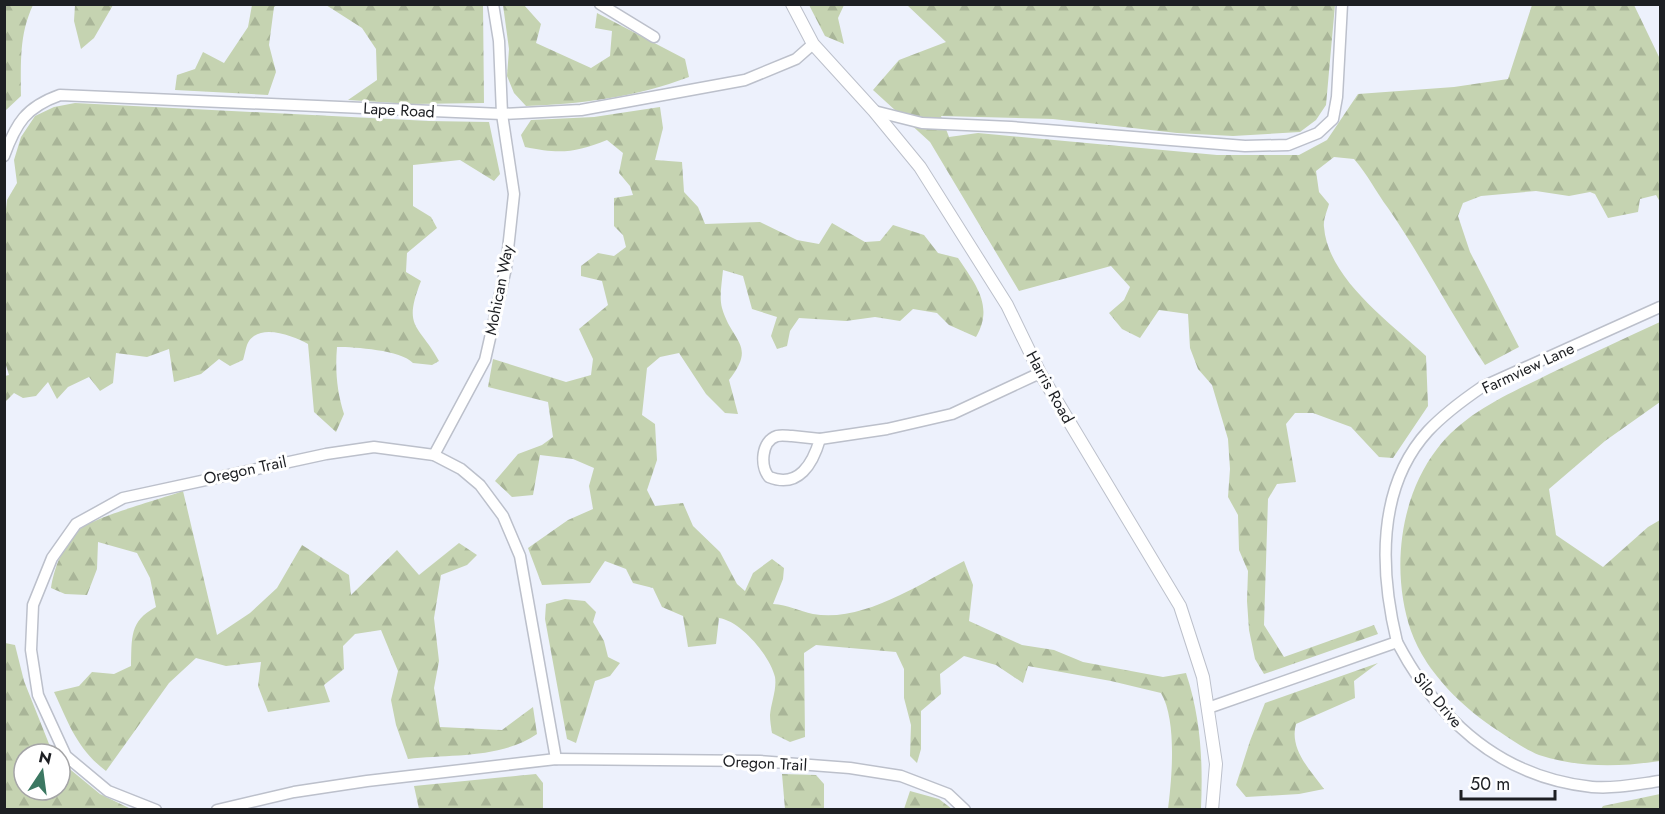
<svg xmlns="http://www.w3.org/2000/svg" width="1665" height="814" font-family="Jost,sans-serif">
<defs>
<pattern id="forest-firs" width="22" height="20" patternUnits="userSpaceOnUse" patternTransform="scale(1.5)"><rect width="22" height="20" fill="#c5d3b1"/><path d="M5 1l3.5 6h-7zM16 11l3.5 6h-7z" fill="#a9b598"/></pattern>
</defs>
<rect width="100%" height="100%" fill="#edf1fc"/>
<g fill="url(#forest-firs)">
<path d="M5 4 33 5C19 35 21 62 21 96L5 111Z"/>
<polygon points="75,5 113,5 94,38 81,49 74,21"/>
<polygon points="252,5 277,5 274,7 269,45 276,72 268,95 175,90 177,75 195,69 203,52 224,63 248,27"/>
<polygon points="326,5 483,5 484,103 411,104 348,100 377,80 376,49 362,28"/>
<path d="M503 5H524L541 24 536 43 591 68 610 56 612 31 595 28 597 13 685 59 689 77C636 97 582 104 526 106L514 93 507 76 509 49Z"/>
<polygon points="809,5 844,5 838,18 844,44 825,36"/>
<path d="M907 5H1335L1326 105 1316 120 1300 132 1233 136 1177 133 1053 119 941 116 949 137 978 133 1217 155H1299L1327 140 1358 94 1454 87 1508 79 1532 5H1634L1660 59V202L1656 195 1640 199 1638 212 1608 218 1595 194 1590 192 1569 196 1536 191 1481 196 1463 203 1458 216 1470 252 1519 347 1485 365C1451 314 1423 259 1388 208 1376 192 1368 175 1354 159L1334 157 1316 171 1319 192 1329 204C1327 211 1323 220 1324 227 1328 279 1391 323 1426 356L1428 406 1393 458 1379 457 1351 427 1313 413H1295L1286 424 1296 482 1277 484 1268 499 1264 625 1284 657 1374 625 1378 634 1264 674 1255 659 1249 630 1247 601 1248 571 1239 550 1238 515 1228 497 1230 469 1228 439 1212 385 1198 369 1190 348 1188 314 1159 310 1140 338 1122 329 1109 313 1124 300 1130 287 1111 266 1019 291 930 142 873 90 899 60 946 42Z"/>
<path d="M75 103 429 121 489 122 500 174 494 181 460 160 413 165V206L431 217 437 228 407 253 406 272 421 281C402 329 419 324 439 361L432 365 413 363C401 350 355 347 337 347 335 371 337 392 344 414L336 432 314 412 308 344C294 336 261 323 249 341 246 345 245 354 243 360L230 366 219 359 201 374 174 382 169 349 147 357 116 353 113 383 100 391 89 377 68 387 57 399 48 382 36 396 23 398 14 393 5 402V376L9 375 4 359 5 218 7 200 17 183 14 160 21 137 35 116 54 107Z"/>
<path d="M660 107 663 128 655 160 682 162 684 192 698 207 705 224 760 222 797 240 819 244 832 223 865 242 880 241 893 225 924 235 938 253 958 258C976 285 994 306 976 337L949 325 937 313 913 309 900 321 875 317 846 321 799 318 790 331 787 346 777 349 771 336 777 317 752 309 743 276 723 270C722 282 719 297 722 308 732 343 757 344 729 380L738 414 725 413 706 394 679 353 660 357 647 368 642 415 655 424 657 460 647 490 655 506 683 503 693 526 720 552 737 584 745 591 753 573 772 559 784 568 783 579 773 604C788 605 799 611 813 614 864 623 921 583 964 561L973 585 969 621 1022 645 1054 650 1083 662 1163 677 1186 673C1201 719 1203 761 1201 809H1168C1172 778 1177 720 1161 693L1111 681 1028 666 1023 683 996 665 964 656 940 674 941 694 921 711V749L917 763 910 756 911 725 904 698V669L896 652 816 645 804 653 805 737 790 742 772 733C771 727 770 721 770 715 771 703 777 689 775 677 770 656 741 621 719 618L716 644 688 647 683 616 662 607 653 588 633 583 626 569 605 561 590 583 542 585 528 548 568 520 593 509 589 486 594 468 573 459 540 455 533 495 512 497 495 481 518 454 542 445 553 437 548 402 488 387 493 359 566 382 591 375 593 359 579 329 608 305 602 281 581 276V266L598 253 614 256 626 247 623 235 614 226V198L633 195 630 186 619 173 623 153 607 140C575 153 559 154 525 147L521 135 531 120 594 117Z"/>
<path d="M1660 322V402L1605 441 1549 489 1556 535 1603 567 1648 527 1660 520V761C1619 767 1580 768 1539 755 1526 750 1512 740 1500 732 1464 709 1426 673 1411 631 1391 573 1399 498 1437 449 1465 412 1509 394 1549 374 1586 356 1623 339 1660 322Z"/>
<path d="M183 491 217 635 250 613 277 588 302 545 349 575 351 595 397 550 419 575 459 543 477 555 467 565 441 575 434 618 439 661 434 688 440 727 502 730 533 707 537 734C501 759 450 754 408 759L396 725 391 700 398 671 381 630 355 634 343 646 344 669 324 685 330 702 268 712 258 686 261 662 226 666 196 658 169 683 106 771C77 749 69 724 54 692L79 686 92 672 114 674 131 666C132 638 129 621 156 607L150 578 137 553 98 542 97 569 87 595 65 594 51 588C54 568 63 544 79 530 93 517 161 499 183 491Z"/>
<polygon points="565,599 585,601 596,612 593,622 604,641 608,657 620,663 610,676 595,681 576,743 567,739 545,619 546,604"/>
<polygon points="5,643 15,645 24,681 53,754 24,754 24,790 60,790 60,761 100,794 131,809 5,809"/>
<path d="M1378 663 1354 681 1355 698 1296 724C1289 749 1310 770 1324 789L1299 794 1246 797 1236 785 1250 741 1265 703Z"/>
<polygon points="536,774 543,783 543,809 419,809 414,786"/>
<polygon points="782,774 816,775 824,784 824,809 785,809"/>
<polygon points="910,791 939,799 952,809 904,809"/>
<polygon points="1660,794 1660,809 1601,809 1603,806"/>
</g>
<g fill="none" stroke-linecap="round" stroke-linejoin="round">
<g stroke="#bcc0cb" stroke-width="13">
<g id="minor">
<polyline points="600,4 654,37"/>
<polyline points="874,111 922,123 1011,127 1245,146 1288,145 1318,133 1333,119 1337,97 1342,4"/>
<path d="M4 156C16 123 26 107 60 95L502 114 581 110 745 80 796 59 813 44"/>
<path d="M792 436 820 439C813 463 799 489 769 477 760 466 761 441 777 436 782 435 788 436 792 436Z"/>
<polyline points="820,439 887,429 952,414 1040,373"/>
<polyline points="434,455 485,360 506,268 514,194 502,114 499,41 493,4"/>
<path d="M1397 642C1438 720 1500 777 1592 787 1615 789 1638 784 1660 781"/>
<path d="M1208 708 1397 642C1380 572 1376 488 1428 431 1444 414 1463 400 1482 387L1660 307"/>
<polyline points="156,810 108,791 66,756 38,695 31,650 33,605 52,558 76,524 123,498 326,454 374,447 434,455 461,469 480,485 503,516 520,556 556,759"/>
<polyline points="217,810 294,792 367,781 556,759 760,761 850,768 901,776 948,794 965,810"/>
</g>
</g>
<g stroke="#bcc0cb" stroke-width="14">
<polyline id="tertiary" points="792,4 813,44 874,111 920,167 1007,305 1040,373 1180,606 1203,677 1216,764 1212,810"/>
</g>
<use href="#minor" stroke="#fff" stroke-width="10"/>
<use href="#tertiary" stroke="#fff" stroke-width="12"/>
</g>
<g text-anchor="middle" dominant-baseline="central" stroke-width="6" stroke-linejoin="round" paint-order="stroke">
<g font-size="16" fill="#1d1f23" stroke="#fff">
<text transform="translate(399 110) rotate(3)">Lape Road</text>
<text transform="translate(499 290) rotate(-79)">Mohican Way</text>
<text transform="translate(1528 368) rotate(-25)">Farmview Lane</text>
<text transform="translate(1050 387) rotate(61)">Harris Road</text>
<text transform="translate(245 470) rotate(-12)">Oregon Trail</text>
<text transform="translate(1438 700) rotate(50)">Silo Drive</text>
<text transform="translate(765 763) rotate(3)">Oregon Trail</text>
</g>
</g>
<rect width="1665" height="814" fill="none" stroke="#1d1f23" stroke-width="12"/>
<g transform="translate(42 772) rotate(13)"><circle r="28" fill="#ffffff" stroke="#a5a5a7" stroke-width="1.5"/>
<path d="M0-4.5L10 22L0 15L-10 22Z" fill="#3c7862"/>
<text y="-9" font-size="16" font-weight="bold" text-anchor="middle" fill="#1d1f23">N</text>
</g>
<path d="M1461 790v9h94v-9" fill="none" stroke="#1d1f23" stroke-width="3"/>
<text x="1470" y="790" font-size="18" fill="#1d1f23" stroke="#ffffff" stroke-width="4.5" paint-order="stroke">50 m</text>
</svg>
